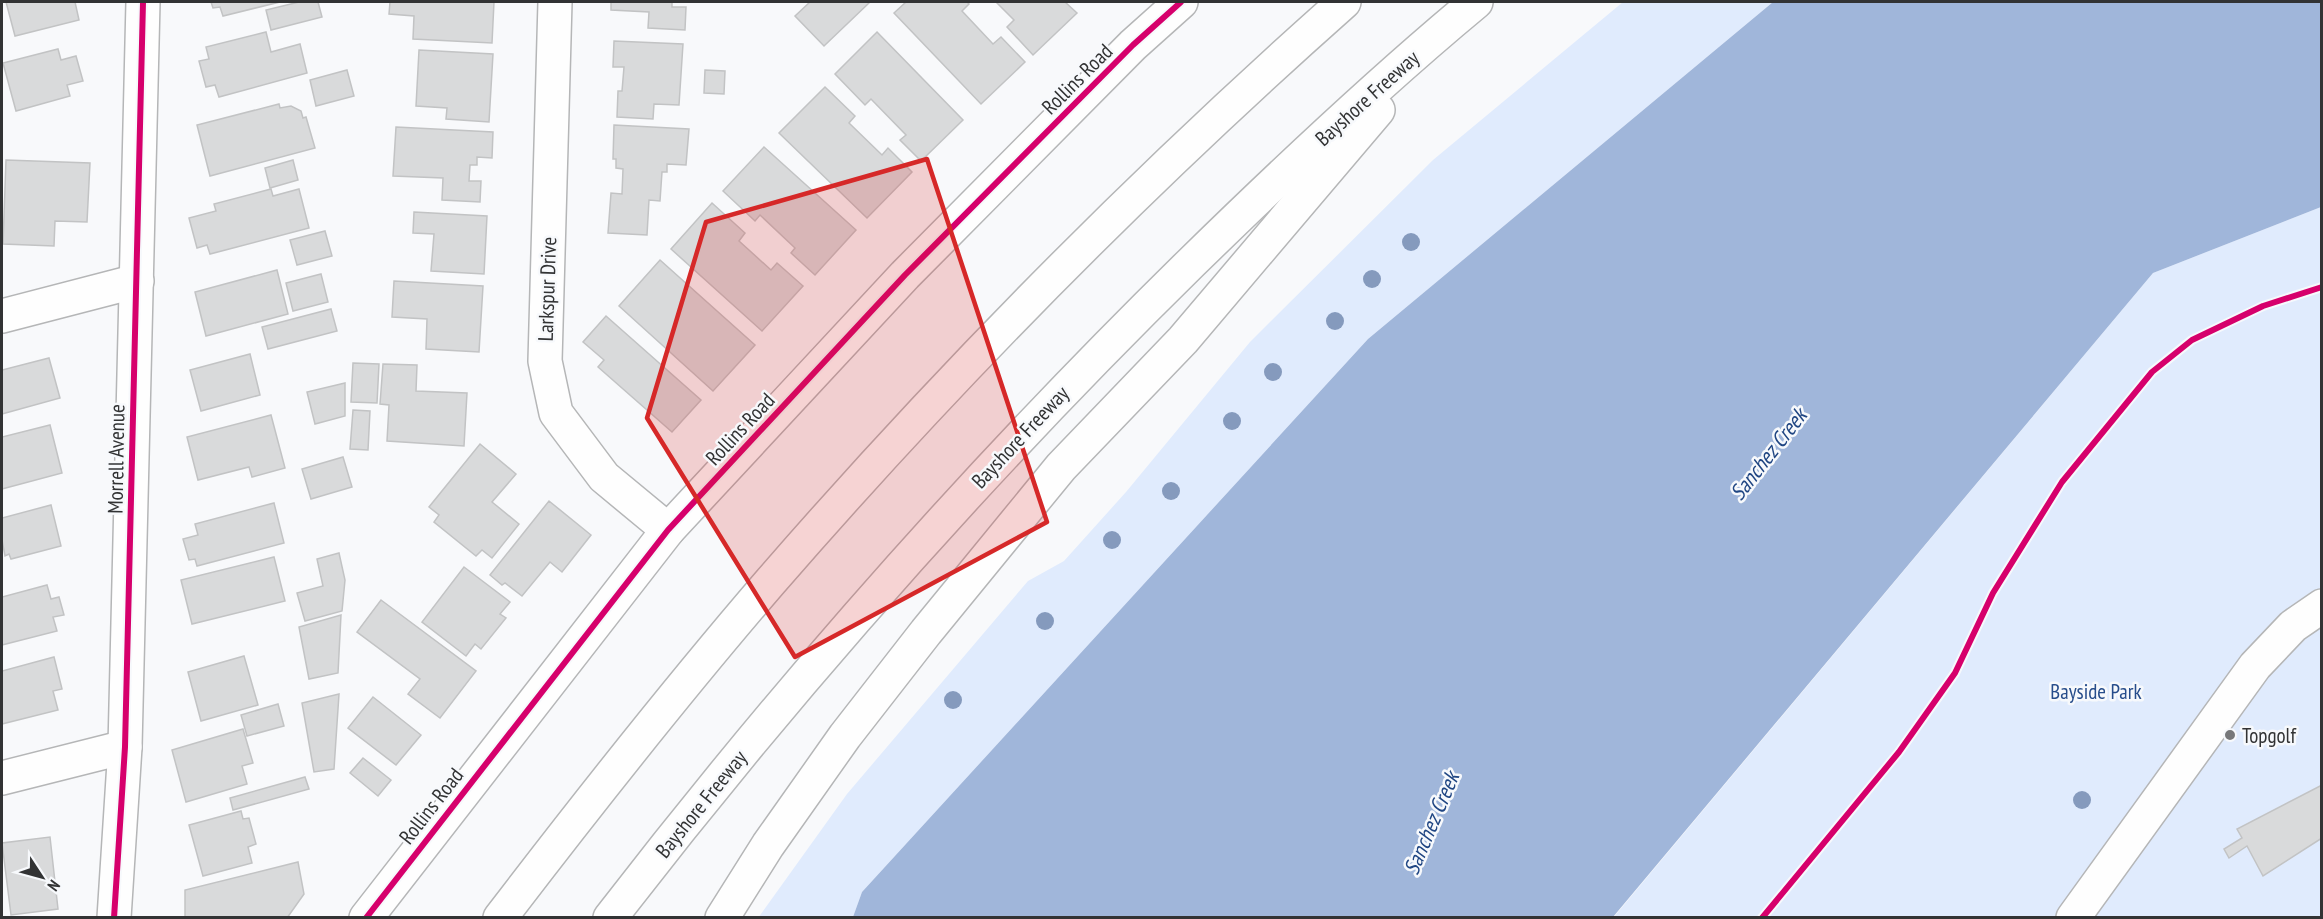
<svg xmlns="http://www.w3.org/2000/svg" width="2323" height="919" font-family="'PT Sans Narrow',sans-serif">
<rect width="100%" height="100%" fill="#f8f9fb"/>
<g fill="#e0ebfd">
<polygon points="1623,2 1773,2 1368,339 862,892 853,917 758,918 847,794 1028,581 1064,561 1126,492 1250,342 1433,160"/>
<polygon points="2321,207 2321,917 1613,918 2153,273"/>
</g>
<polygon fill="#a0b6da" points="1773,2 2321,2 2321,207 2153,273 1613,917 853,917 862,892 1368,339"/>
<g fill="#d9dadb" stroke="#c2c3c4" stroke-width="1.5">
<polygon points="6,2 78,2 75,2 79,20 15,36"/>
<polygon points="211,2 280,2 223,16 220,7 213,8"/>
<polygon points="299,2 318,2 322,17 271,30 266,10"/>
<polygon points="390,2 494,2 492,43 413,39 414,16 389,14"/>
<polygon points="611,2 672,2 672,7 686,7 685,30 648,28 649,12 611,10"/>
<polygon points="810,2 870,2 824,46 795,16"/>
<polygon points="906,2 967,2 969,4 962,11 993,44 1001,37 1025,62 981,104 894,13"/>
<polygon points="996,2 1065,2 1077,13 1033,55 1007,27 1014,20"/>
<polygon points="266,32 271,52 300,44 307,73 219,97 215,85 206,87 199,61 209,59 206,47"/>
<polygon points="877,32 963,120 921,161 900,140 906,135 871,99 865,105 835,74"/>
<polygon points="614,41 683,44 679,105 654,104 653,119 617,117 618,91 622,91 624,67 613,67"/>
<polygon points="58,49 61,60 76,56 83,81 67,85 70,96 16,111 3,63"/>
<polygon points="419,50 493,54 489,122 446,119 447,108 416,106"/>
<polygon points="347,70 354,96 316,106 310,80"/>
<polygon points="705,70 725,71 724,94 704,93"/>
<polygon points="825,87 855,116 849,123 882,155 888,148 912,172 867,218 779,133"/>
<polygon points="279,104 280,108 291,106 301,111 303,118 306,117 315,148 210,176 197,125"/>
<polygon points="614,125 689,129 686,165 667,164 667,172 662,172 660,201 649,200 647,235 608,233 611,193 622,194 623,169 616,168 616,159 613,159"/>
<polygon points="396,127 493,132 492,158 477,157 477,165 470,165 469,181 481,181 480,202 442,200 443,178 393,176"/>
<polygon points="764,147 856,230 815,275 791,253 795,248 760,215 755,221 723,191"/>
<polygon points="6,160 90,163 87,222 55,221 54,246 3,244"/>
<polygon points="293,160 298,180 270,188 265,168"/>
<polygon points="271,189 273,196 299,189 309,228 210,254 207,245 197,248 189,218 216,211 214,204"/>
<polygon points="712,203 745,233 739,241 771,270 777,263 803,286 762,331 671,249"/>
<polygon points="414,212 487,216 484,274 431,271 434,234 413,233"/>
<polygon points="325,231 332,256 297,265 290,240"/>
<polygon points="660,260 755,345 713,391 619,306"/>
<polygon points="277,270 288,314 206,336 195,292"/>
<polygon points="321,274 328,302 293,311 286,283"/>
<polygon points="394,281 483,286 479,352 426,349 427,319 392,317"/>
<polygon points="331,309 337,331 268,349 262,327"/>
<polygon points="606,316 701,400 672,432 598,367 604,360 583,342"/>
<polygon points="250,354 260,395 201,411 190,370"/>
<polygon points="49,358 60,398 2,414 2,370"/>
<polygon points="353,363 379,364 377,403 351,402"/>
<polygon points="383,364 417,365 416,391 467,393 464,446 387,441 389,405 380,404"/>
<polygon points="345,383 345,416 315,424 307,392"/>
<polygon points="353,410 370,411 368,450 350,449"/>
<polygon points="271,415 285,468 252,477 249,467 198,480 187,437"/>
<polygon points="50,425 62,473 2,489 2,437"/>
<polygon points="480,444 516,474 492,502 519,524 492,558 482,550 476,556 434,522 439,515 429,507"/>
<polygon points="343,457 352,487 311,499 302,469"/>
<polygon points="549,501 591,535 562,572 550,562 522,596 505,583 502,585 490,575"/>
<polygon points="274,503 284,543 197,566 195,559 189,560 183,539 198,535 195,524"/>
<polygon points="51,505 61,546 11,559 9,554 5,556 2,540 2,518"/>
<polygon points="339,553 345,580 342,611 305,621 297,593 323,586 317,559"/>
<polygon points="274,557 285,601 192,624 181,580"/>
<polygon points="464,567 510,602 500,614 506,618 481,649 475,644 466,656 422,622"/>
<polygon points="47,585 51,599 59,597 64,615 53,617 57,631 2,645 2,597"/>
<polygon points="381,600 476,671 440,718 408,694 420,679 357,632"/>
<polygon points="341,615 338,673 309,679 299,627"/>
<polygon points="244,656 258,705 201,721 188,672"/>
<polygon points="54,657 62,689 53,691 58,710 2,724 2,671"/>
<polygon points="339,694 334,769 314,772 302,703"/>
<polygon points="373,697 421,735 396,765 348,728"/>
<polygon points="278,704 284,726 247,736 241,715"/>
<polygon points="243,729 253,763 242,766 247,784 186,802 172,750"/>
<polygon points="363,758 391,780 378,796 350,773"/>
<polygon points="305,777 309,789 233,810 230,798"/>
<polygon points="2322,785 2322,838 2263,876 2247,846 2229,858 2224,849 2242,838 2237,829"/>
<polygon points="241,811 243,819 249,818 256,844 248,847 252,863 203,876 189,825"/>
<polygon points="50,837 58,909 11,915 2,843"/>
<polygon points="298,862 304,894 287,918 185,918 185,890"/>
</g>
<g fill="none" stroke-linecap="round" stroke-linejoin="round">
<g stroke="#b5b6b7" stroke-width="36">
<g id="minor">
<polyline points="555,2 545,361 556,413 604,477 668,530"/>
<polyline points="2,316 137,281"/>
<polyline points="2,778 125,747"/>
<polyline points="114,918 125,747 143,2"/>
<polyline points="366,918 668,530 905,275 1133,45 1181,2"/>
<polyline points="2073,918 2255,666 2293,626 2322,606"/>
</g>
</g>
<g stroke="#b5b6b7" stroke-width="36">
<g id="highway">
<path d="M500 918C588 803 677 690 771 581 950 375 1141 182 1344 2"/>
<path d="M610 918C789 686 982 468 1191 263 1283 173 1377 84 1476 2"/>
<polyline points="722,918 768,845 845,736 926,632 1061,467 1183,340 1378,110"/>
</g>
</g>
<use href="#minor" stroke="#fefefe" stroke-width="33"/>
<use href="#highway" stroke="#fefefe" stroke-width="33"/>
<g stroke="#f7f9fc" stroke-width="10">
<g id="cycleway">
<polyline points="114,918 125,747 143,2"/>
<polyline points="366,918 668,530 905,275 1133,45 1181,2"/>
<polyline points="1762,918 1899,752 1955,673 1993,593 2062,482 2152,372 2192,340 2263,306 2322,287"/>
</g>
</g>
<use href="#cycleway" stroke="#d6006c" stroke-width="6"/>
</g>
<g fill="#859abd">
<circle cx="1411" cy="242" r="9"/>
<circle cx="1372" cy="279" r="9"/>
<circle cx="1335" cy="321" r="9"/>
<circle cx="1273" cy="372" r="9"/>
<circle cx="1232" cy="421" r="9"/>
<circle cx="1171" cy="491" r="9"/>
<circle cx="1112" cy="540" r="9"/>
<circle cx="1045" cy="621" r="9"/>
<circle cx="953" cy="700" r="9"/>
<circle cx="2082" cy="800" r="9"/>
</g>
<path fill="#d62828" fill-opacity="0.2" stroke="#d62828" stroke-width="4.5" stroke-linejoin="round" d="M927 159 1047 522 795 657 647 418 706 222Z"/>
<circle fill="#77787a" stroke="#f7f9fc" stroke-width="2" cx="2230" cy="735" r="6"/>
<g text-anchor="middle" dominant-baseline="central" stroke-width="5" stroke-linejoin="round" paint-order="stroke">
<g font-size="21" fill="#323334" stroke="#f7f9fc">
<text transform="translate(1077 79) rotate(-45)">Rollins Road</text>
<text transform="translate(1367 98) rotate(-42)">Bayshore Freeway</text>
<text transform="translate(547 289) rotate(-88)">Larkspur Drive</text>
<text transform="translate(740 429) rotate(-47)">Rollins Road</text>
<text transform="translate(1020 437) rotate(-47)">Bayshore Freeway</text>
<text transform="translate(116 459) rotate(-89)">Morrell Avenue</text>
<text transform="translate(701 804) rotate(-51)">Bayshore Freeway</text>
<text transform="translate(431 806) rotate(-52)">Rollins Road</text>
</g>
<g font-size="21" fill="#274d8b" stroke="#f7f9fc">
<text x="2096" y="691">Bayside Park</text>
</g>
<g font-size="21" fill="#323334" stroke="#f7f9fc" text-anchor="start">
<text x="2242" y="735">Topgolf</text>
</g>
<g font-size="22" font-style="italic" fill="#204683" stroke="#f7f9fc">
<text transform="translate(1768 454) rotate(-52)">Sanchez Creek</text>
<text transform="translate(1431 823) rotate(-67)">Sanchez Creek</text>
</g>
</g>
<rect width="2323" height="919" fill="none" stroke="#323334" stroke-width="6"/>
<g transform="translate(42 877) rotate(126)" stroke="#f7f9fc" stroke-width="4.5" paint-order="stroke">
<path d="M0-4.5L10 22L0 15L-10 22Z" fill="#323334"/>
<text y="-9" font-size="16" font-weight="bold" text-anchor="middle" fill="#323334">N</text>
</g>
</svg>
